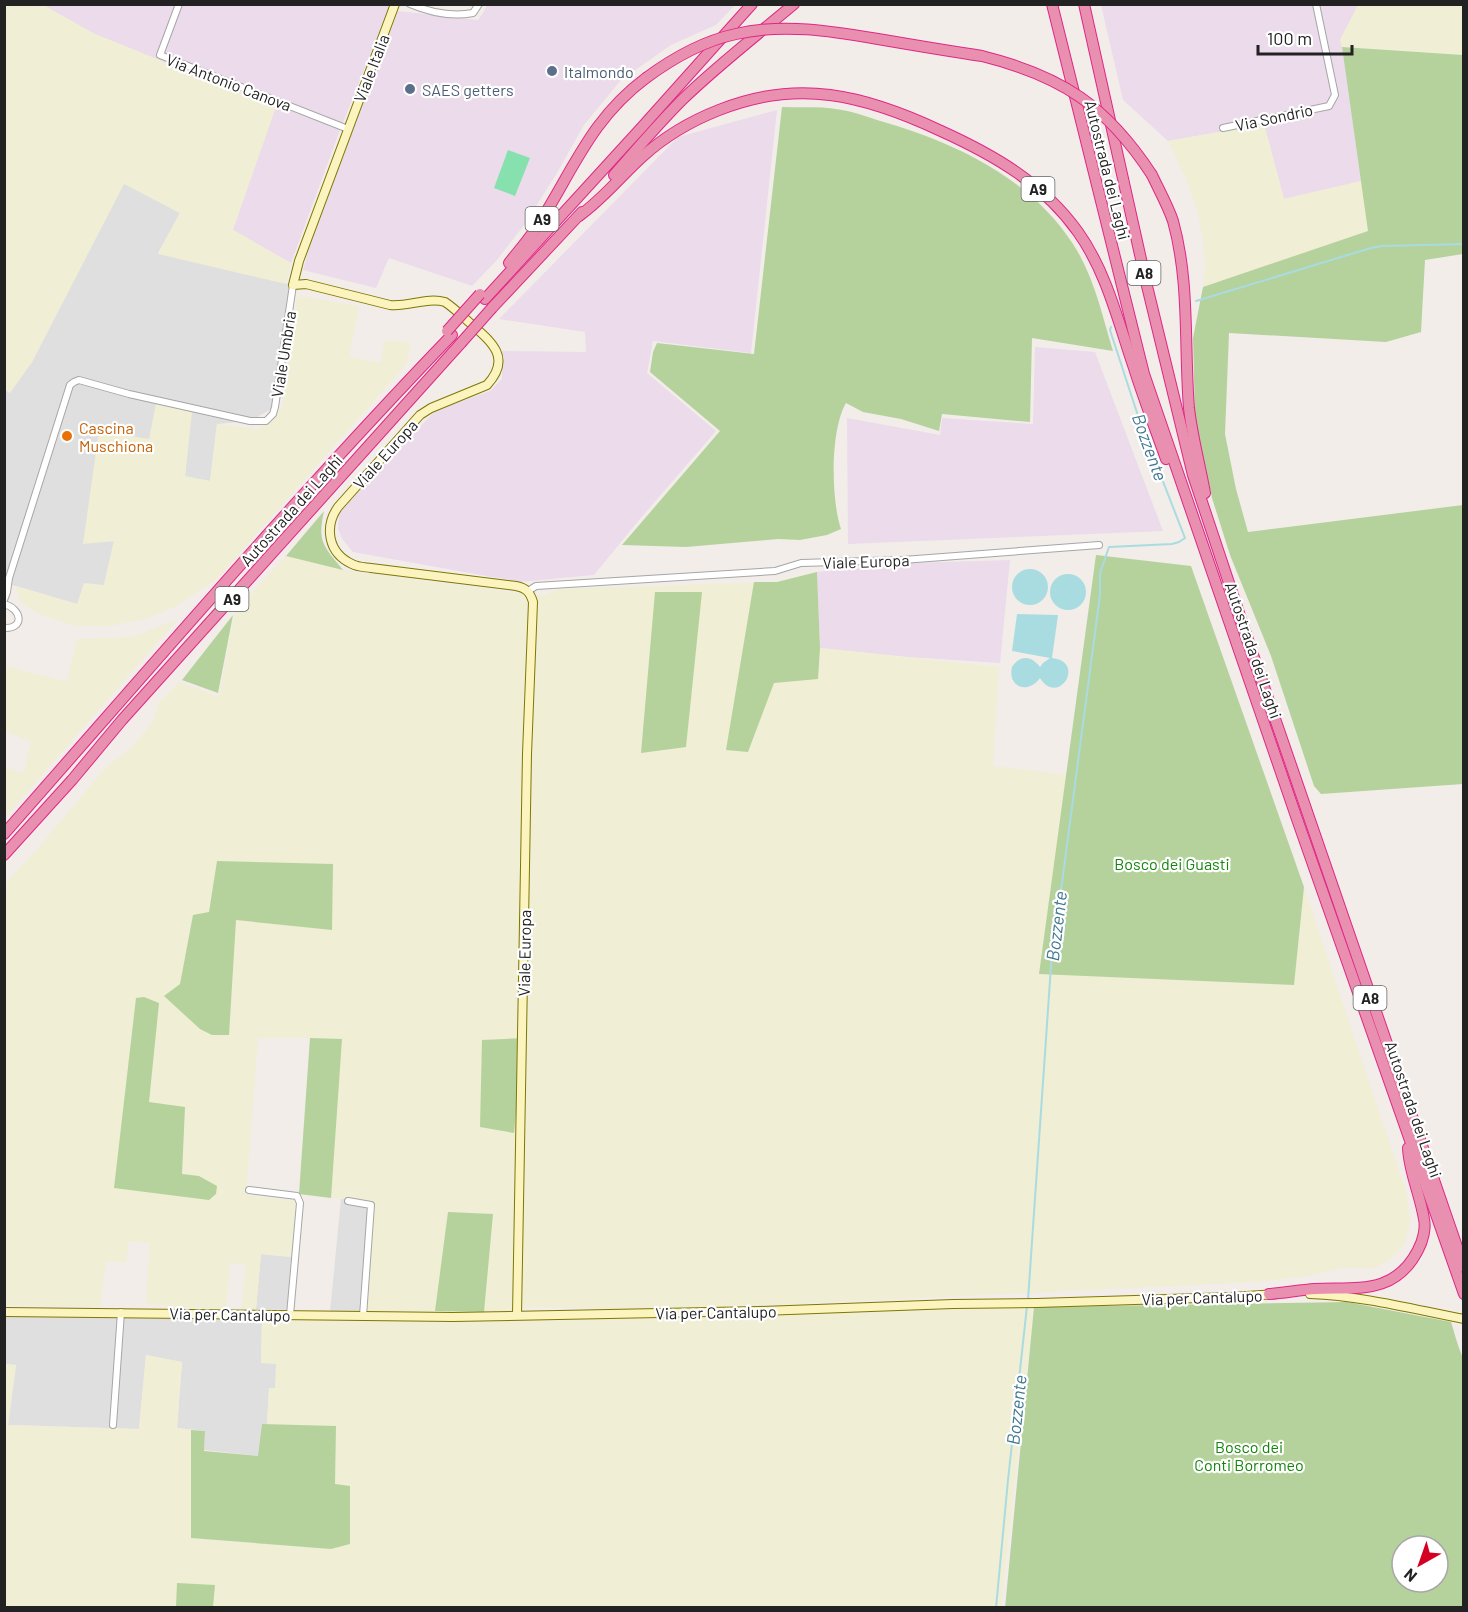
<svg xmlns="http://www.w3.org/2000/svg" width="1468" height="1612" font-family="Barlow,sans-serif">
<rect width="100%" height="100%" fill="#f2ede9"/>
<g fill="#e0dfdf">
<polygon points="124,183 180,213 158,253 293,285 275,407 250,421 217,424 210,481 185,477 191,412 149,439 83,543 114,541 104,585 77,604 5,583 4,390 10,392 32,362"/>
<polygon points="341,1199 374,1202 367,1313 330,1312"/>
<polygon points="261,1254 291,1257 287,1310 256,1309"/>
<polygon points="4,1316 262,1320 261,1362 277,1363 275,1388 269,1388 267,1424 262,1425 259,1456 204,1450 205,1431 177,1428 182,1362 146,1355 139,1429 8,1425 16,1365 5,1364"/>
</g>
<g fill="#ebdbeb">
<polygon points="43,5 390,5 340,130 291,263 233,230 93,33"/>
<polygon points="487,5 735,5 716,25 671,45 621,80 584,125 557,173 525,224 497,260 472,286 389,258 376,288 303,270 314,231 398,11 478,20 483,13"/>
<polygon points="1101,5 1358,5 1340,40 1342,47 1361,181 1284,199 1264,124 1168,141 1123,100"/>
<polygon points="777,110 751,353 653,341 647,373 716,431 639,520 594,575 519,582 353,552 343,540 338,529 339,513 435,411 490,391 502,379 502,351 586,352 585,332 499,319 678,137"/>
<polygon points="1035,347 1095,352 1163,531 848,544 847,418 940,435 942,418 1033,424"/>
<polygon points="1010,560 1000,663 908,657 820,648 817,572 910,563"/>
</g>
<g fill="#f0eed4">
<polygon points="4,5 43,5 93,33 276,107 233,230 291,263 286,284 158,254 180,213 124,184 32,362 10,393 5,390"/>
<polygon points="1358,5 1463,5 1463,55 1342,47 1340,40"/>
<polygon points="1264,124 1284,199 1361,181 1368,231 1203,287 1205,266 1203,240 1198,213 1187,181 1168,141"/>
<polygon points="297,296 359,306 349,357 381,363 384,341 410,342 407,363 217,579 176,606 148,618 110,626 76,626 42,615 21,603 16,586 77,604 84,583 104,585 114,541 83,544 99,431 149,439 156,404 192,412 185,476 210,481 217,424 257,429 272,422 283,404"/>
<polygon points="286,556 343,570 543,596 559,589 777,582 817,572 820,648 999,667 993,766 1071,775 1294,985 1304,887 1407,1195 1410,1223 1404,1245 1389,1260 1374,1268 1343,1268 1306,1276 1257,1282 668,1310 536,1307 484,1312 367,1313 374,1202 299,1194 310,1038 258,1038 246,1195 296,1201 291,1257 261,1254 256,1309 241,1309 246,1264 230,1263 226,1310 146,1304 150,1243 129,1241 126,1263 106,1261 100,1307 5,1305 4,885 39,847 107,766 129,750 153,722 158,704 179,682 219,697 235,611"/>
<polygon points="177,620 5,817 5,768 24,773 31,741 5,732 5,666 67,682 77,639 132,637"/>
<polygon points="1034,1307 1001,1607 5,1607 4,1364 16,1365 8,1425 139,1429 146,1355 182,1362 177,1428 191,1430 191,1538 349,1544 350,1486 335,1485 336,1427 267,1424 269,1388 275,1388 276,1364 261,1363 262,1320 534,1320"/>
</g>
<g fill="#b5d29d" fill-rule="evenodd">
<polygon points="1342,47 1463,55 1463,254 1425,260 1421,332 1386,342 1229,333 1225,434 1236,489 1248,532 1463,505 1463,784 1321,794 1314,786 1271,656 1230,555 1212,498 1195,418 1193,338 1203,287 1368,231"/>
<path d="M782 107C802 108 823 106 842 110 854 112 865 116 877 120 952 141 1030 177 1073 244 1094 276 1102 315 1113 351L1032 338 1030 422 942 414 939 431 901 419 863 412 846 403C830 430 831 500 841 529L827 535 800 540 778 539 686 547 622 545 720 431 650 372 653 352 657 343 754 354Z"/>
<path d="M324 511C317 543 324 546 343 570L286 556Z"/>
<polygon points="1096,555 1191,566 1304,887 1294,985 1039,974"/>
<polygon points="817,572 820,648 818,679 774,683 748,752 726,750 754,582 777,582"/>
<polygon points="655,592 702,592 686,747 641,753"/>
<polygon points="233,615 218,693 182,680"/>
<polygon points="217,861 333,864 332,930 236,920 229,1035 212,1035 200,1029 164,996 180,984 193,915 209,912"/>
<polygon points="144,997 159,1003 149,1102 185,1107 182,1174 199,1176 217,1186 216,1194 209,1200 114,1188 136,998"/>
<polygon points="310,1038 342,1039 331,1198 299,1194"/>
<polygon points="523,1038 514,1133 480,1127 482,1040"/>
<polygon points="448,1212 493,1214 484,1312 435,1311"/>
<path d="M1347 1302 1451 1322C1455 1335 1458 1347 1464 1360L1463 1607 1005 1608 1034 1307ZM1402 1546H1438V1582H1402Z"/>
<polygon points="262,1424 336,1426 335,1484 350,1486 350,1544 331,1549 191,1538 191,1430 205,1431 204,1451 258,1456"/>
<polygon points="177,1583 215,1585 213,1607 176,1607"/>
</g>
<polygon fill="#86e1af" points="508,150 530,158 515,196 494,188"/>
<g fill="#a9dce0">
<circle cx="1030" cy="587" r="18"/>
<circle cx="1068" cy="592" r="18"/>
<path d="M1017 614 1058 615 1052 658C1087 662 1058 707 1040 678 1028 695 1007 687 1012 667 1020 654 1032 656 1040 667L1043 663 1050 658 1012 651Z"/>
</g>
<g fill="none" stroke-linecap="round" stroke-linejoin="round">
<g stroke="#a9dce0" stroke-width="2">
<polyline points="1196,301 1371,248 1382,246 1464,244"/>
<polyline points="1028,1300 1051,966 1100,595 1100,573 1109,547 1172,544 1179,542 1185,538 1141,425 1110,330 1111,327"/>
<polyline points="996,1608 1008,1480 1027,1306"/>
</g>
<g stroke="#a6a6a6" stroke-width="8">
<g id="street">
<polyline points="179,4 160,55 348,129"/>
<path d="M410 4C429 12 452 17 473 13L479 4"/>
<polyline points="1223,128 1329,106 1335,95 1316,4"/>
<polyline points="528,591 536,586 775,571 801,563 903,560 1099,545"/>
<polyline points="4,600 7,592 9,578 70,385 74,382 79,380 129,394 250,421 266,421 273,414 275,407 293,285"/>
<path d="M4 604C22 609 25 629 4 628"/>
<polyline points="249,1190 297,1196 300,1203 290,1315"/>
<polyline points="348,1201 371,1205 363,1316"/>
<polyline points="113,1425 121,1312"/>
</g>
</g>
<g stroke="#7f7703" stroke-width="10">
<g id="secondary">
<path d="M395 4 299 261 293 285 306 284 390 305C408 307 427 297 445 302 454 308 462 316 470 323 492 342 512 358 487 385L431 408 420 415 338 507C324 527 328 553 352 564 357 567 364 567 371 568L516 586C526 588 530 592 533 602L527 754 517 1315"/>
<path d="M1310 1294C1363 1296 1412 1309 1464 1319"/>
<polyline points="4,1312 453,1317 760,1311 953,1304 1037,1303 1233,1297 1274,1294"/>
</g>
</g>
<g stroke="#df2785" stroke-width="12">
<g id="highway">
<polyline points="1052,4 1144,374 1297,819 1464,1294"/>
<polyline points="1084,4 1147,286 1193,475 1251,649 1464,1267"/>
<path d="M614 175C636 150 658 124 682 100 717 66 756 36 794 4"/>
<path d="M1152 175C1159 190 1168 206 1173 221 1190 282 1184 346 1189 408 1192 436 1200 465 1205 493"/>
<path d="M579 216C603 199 621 176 642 157 664 137 691 121 719 110 754 96 792 90 830 95 869 100 905 114 941 131 994 155 1043 183 1078 232 1106 271 1118 321 1133 365 1143 397 1155 428 1166 459"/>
<path d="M509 263C519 250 531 237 540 222 574 168 592 118 646 78"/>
<polyline points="485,299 642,127 752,4"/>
<polyline points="492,308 582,212"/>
<path d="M4 834C152 666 297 496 452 335"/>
<polyline points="4,855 72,780 122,720 461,343"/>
<path d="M1269 1294C1284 1293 1300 1290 1315 1289 1358 1287 1395 1295 1418 1250 1423 1241 1426 1228 1424 1219 1420 1194 1409 1172 1408 1148"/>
</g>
</g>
<use href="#street" stroke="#fff" stroke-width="6"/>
<use href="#secondary" stroke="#fbf4be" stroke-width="8"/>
<use href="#highway" stroke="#e990b0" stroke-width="10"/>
<g stroke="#df2785" stroke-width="12" stroke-linecap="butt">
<g id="highway-bridge">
<path d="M646 78C673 58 703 41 736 34 784 23 831 31 878 39 913 45 948 51 982 56 1062 76 1107 106 1152 175"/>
<polyline points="447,331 480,294"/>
<polyline points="461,343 492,308"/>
</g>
</g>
<use href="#highway-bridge" stroke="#e990b0" stroke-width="10"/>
</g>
<g fill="#5c6f8a" stroke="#fff" stroke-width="2">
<circle cx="552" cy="71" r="6"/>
<circle cx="410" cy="89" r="6"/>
</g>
<circle fill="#e8710a" stroke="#fff" stroke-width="2" cx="67" cy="436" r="6"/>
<g text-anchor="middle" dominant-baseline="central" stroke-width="4.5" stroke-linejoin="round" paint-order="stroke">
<g fill="#fff" stroke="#646464" stroke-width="1.5">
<rect x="1021.5" y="177" width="33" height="24" rx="4.5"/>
<rect x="525.5" y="207" width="33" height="24" rx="4.5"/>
<rect x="1127.5" y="261" width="33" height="24" rx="4.5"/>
<rect x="215.5" y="587" width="33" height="24" rx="4.5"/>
<rect x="1353.5" y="986" width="33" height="24" rx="4.5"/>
</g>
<g font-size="15" font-weight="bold" fill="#222">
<text x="1038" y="189">A9</text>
<text x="542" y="219">A9</text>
<text x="1144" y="273">A8</text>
<text x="232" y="599">A9</text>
<text x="1370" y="998">A8</text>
</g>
<g font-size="16" fill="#222" stroke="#fff">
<text transform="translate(371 68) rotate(-69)">Viale Italia</text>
<text transform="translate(229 82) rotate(21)">Via Antonio Canova</text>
<text transform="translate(1274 117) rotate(-12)">Via Sondrio</text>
<text transform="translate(1108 170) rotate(76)">Autostrada dei Laghi</text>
<text transform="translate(283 354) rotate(-81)">Viale Umbria</text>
<text transform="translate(385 454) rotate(-48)">Viale Europa</text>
<text transform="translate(291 510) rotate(-48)">Autostrada dei Laghi</text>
<text transform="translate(866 561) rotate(-2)">Viale Europa</text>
<text transform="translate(1254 650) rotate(71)">Autostrada dei Laghi</text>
<text transform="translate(524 953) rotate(-89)">Viale Europa</text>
<text transform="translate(1414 1109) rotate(71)">Autostrada dei Laghi</text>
<text transform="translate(1202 1297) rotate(-2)">Via per Cantalupo</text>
<text transform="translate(716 1312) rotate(-1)">Via per Cantalupo</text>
<text transform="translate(230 1314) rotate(1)">Via per Cantalupo</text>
</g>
<g font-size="16" fill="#4e5e75" stroke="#fff" text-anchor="start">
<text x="564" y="71">Italmondo</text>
<text x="422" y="89">SAES getters</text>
</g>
<g font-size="16" fill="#c56008" stroke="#fff" text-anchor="start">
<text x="79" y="427">Cascina<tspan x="79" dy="18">Muschiona</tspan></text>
</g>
<g font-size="16" fill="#14860a" stroke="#fff">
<text x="1172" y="863">Bosco dei Guasti</text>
<text x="1249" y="1446">Bosco dei<tspan x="1249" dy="18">Conti Borromeo</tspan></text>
</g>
<g font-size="18" font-style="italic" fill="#3f7793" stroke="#fff">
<text transform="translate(1150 447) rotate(70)">Bozzente</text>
<text transform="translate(1056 926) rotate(-83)">Bozzente</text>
<text transform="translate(1016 1410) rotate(-84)">Bozzente</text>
</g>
</g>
<rect width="1468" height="1612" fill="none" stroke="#222222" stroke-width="12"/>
<g transform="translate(1420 1564) rotate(220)"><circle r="28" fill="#ffffff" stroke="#a7a7a7" stroke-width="1.5"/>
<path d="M0-4.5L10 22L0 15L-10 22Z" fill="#d40023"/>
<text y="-9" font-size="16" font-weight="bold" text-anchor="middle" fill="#222222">N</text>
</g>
<path d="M1258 45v9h94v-9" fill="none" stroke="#222222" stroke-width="3"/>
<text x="1267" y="45" font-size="18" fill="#222222" stroke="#ffffff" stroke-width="4.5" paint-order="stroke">100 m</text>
</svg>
